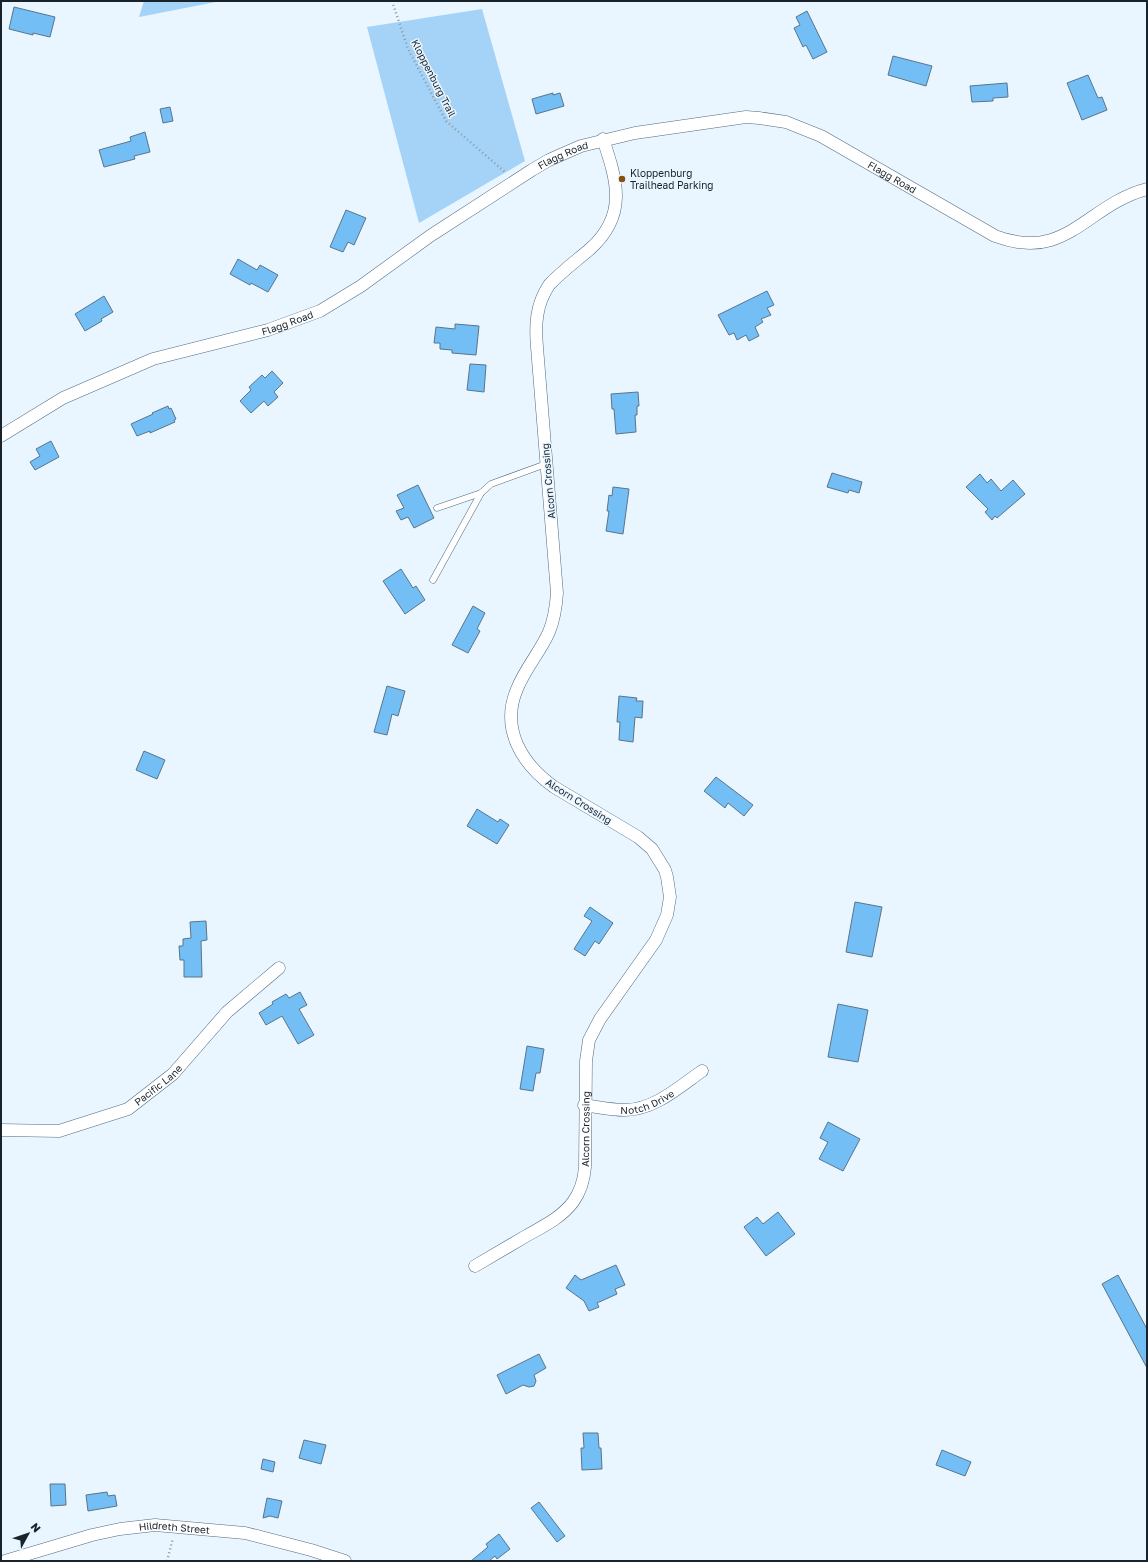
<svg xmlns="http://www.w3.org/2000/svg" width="1148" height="1562" font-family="'Golos Text',sans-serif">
<rect width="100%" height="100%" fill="#e9f5ff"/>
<g fill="#a4d3f7">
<polygon points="144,1 221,1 139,17"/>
<polygon points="482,9 525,161 419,223 367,27"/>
</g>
<g fill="#74bef6" stroke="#59758a">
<polygon points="14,7 55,17 50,37 33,33 33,35 9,29"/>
<polygon points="807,11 827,52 813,59 806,45 803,47 794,28 800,25 796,17"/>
<polygon points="893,56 932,66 926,86 888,75"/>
<polygon points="1088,75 1098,98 1102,97 1107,110 1082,120 1067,83"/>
<polygon points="1007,83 1008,97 993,98 993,101 972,102 970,86"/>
<polygon points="553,93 553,95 560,93 564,106 536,114 532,99"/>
<polygon points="170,107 173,121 163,123 160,109"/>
<polygon points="145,132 150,152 134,156 135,159 104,167 99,150 131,141 130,137"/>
<polygon points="346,210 366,218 354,245 348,242 343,252 330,247"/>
<polygon points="238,259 257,270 260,265 278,275 268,292 251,283 250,285 230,274"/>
<polygon points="767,291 774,305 767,308 771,315 761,319 763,322 755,327 759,336 749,341 746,335 737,340 734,333 729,335 718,315"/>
<polygon points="104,296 113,312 101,319 102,321 85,331 75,314"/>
<polygon points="455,324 479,326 476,355 452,353 452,350 440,349 440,343 434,343 436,327 455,329"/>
<polygon points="470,364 486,365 484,392 467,390"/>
<polygon points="272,371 283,383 274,392 278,397 268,406 264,401 251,413 240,401 251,390 249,387 262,375 265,378"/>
<polygon points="638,392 639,406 637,406 637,415 635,415 636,432 616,434 614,409 612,409 611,394"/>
<polygon points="168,406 169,409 171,408 176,419 174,420 175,422 150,433 150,431 137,436 131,424 153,414 152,413"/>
<polygon points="51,441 59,457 35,470 30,462 40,456 36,449"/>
<polygon points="832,473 862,482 859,493 849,490 848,493 827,487"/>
<polygon points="980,474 987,483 991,479 1001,491 1013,480 1025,494 997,518 995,516 992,520 985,512 988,509 966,487"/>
<polygon points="418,485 434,518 414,528 408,517 401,520 396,511 404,508 397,495"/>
<polygon points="613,487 629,489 623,534 606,531 609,511 607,511 609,495 612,496"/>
<polygon points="401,569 413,588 416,586 425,600 405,614 383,581"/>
<polygon points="473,606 485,613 477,629 480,631 468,653 452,645"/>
<polygon points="387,686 405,691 398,716 392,714 387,735 374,732"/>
<polygon points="619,696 637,698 636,701 643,701 642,718 635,717 633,742 619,740 620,722 617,722"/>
<polygon points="144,751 165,760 157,779 136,770"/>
<polygon points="716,777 753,805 744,816 728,803 725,808 704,791"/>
<polygon points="477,809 498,822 500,819 509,825 497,844 467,826"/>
<polygon points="855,902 882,907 872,957 846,952"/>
<polygon points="590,907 613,923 599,944 595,941 585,956 574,949 592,921 584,916"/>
<polygon points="206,921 207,940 201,941 202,977 184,977 184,960 180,960 179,946 183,946 183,939 191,938 190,922"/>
<polygon points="300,992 307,1005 299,1009 314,1035 298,1044 282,1016 266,1025 259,1013 273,1004 272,1002 286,994 289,998"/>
<polygon points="838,1004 868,1010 858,1062 828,1057"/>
<polygon points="527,1046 544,1049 540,1073 536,1073 533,1091 520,1089"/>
<polygon points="828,1122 860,1139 843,1171 819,1159 828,1142 820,1138"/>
<polygon points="778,1212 795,1234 766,1256 744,1227 757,1217 763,1224"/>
<polygon points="616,1265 625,1285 615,1289 617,1294 597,1303 599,1307 589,1311 584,1301 566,1288 575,1275 581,1280"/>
<polygon points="1118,1275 1147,1329 1147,1368 1102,1284"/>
<polygon points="539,1354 546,1368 534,1375 536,1381 534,1386 529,1387 523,1385 506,1394 497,1375"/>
<polygon points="583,1433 598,1433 599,1448 601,1448 602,1469 582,1470 581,1448 584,1448"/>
<polygon points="304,1440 326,1445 321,1464 299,1458"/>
<polygon points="942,1450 971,1462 965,1476 936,1465"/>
<polygon points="263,1459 275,1462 273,1472 261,1469"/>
<polygon points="50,1484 65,1484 66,1505 51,1506"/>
<polygon points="107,1492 108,1496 115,1495 117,1506 88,1511 86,1495"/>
<polygon points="267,1498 282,1501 278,1518 270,1516 263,1518"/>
<polygon points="539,1502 565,1536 557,1542 531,1508"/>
<polygon points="499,1534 510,1549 497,1559 495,1556 489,1561 471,1561 488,1547 486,1544"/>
</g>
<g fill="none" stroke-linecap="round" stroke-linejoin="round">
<g stroke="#506b80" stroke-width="7">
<g id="lane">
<polyline points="437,508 481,493"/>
<polyline points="433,580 481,493 491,484 546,464"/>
</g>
</g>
<g stroke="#506b80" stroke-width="13">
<g id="street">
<path id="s1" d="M1 436 63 398 153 359 268 330 320 311 361 286 430 236 532 170 549 160 581 146 635 133 746 117 759 118 786 122 821 136 995 236C1067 263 1086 205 1147 189"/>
<path id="s2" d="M584 1105C598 1107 611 1110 625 1110 654 1110 679 1087 702 1071"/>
<path id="s3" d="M1 1130 59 1131 128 1109 173 1074 227 1012 279 968"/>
<path id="s4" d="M475 1266C492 1256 509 1246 526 1236 542 1227 561 1218 573 1202 581 1191 584 1180 585 1167L586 1061 589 1040 600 1019 656 940 667 915 670 897 667 877 665 870 652 849 638 837 554 787C522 764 500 729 517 689 525 669 540 652 549 632 554 620 556 607 557 593L537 347C535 324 536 305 549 285 561 272 576 261 590 249 628 215 617 181 603 139"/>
<path id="s5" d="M5 1561 92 1535 120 1529 155 1525 245 1533 311 1550 345 1561"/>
</g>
</g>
<g stroke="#8c98a1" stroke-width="2.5" stroke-dasharray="1 3" stroke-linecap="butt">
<polyline points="392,1 408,49 446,121 506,173"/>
<polyline points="167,1561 173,1538"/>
</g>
<use href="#lane" stroke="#fff" stroke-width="6"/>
<use href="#street" stroke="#fff" stroke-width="12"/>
</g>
<circle fill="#8a4f09" stroke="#e9f5ff" stroke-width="1.5" cx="622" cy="179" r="4"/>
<g text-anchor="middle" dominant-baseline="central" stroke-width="3" stroke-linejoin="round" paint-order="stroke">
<g font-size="10" fill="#18232c" stroke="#e9f5ff">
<text transform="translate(434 78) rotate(63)">Kloppenburg Trail</text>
<text stroke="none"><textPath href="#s1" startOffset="634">Flagg Road</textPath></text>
<text stroke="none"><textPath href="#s1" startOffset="982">Flagg Road</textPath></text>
<text stroke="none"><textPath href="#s1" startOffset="310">Flagg Road</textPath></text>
<text transform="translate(548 481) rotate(-95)">Alcorn Crossing</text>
<text transform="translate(579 801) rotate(32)">Alcorn Crossing</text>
<text stroke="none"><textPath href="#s3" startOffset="169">Pacific Lane</textPath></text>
<text stroke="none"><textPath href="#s2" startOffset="65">Notch Drive</textPath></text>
<text stroke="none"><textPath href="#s4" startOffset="193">Alcorn Crossing</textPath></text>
<text stroke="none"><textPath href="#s5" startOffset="174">Hildreth Street</textPath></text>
</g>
<g font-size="10" fill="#18232c" stroke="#e9f5ff" text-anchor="start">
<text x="630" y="173">Kloppenburg<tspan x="630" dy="12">Trailhead Parking</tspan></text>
</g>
</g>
<rect width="1148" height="1562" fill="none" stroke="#18232c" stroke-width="4"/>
<g transform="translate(28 1534) rotate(50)" stroke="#e9f5ff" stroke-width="3" paint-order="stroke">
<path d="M0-3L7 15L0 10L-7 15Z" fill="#18232c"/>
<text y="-6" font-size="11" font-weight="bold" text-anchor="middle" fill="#18232c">N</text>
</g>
</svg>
